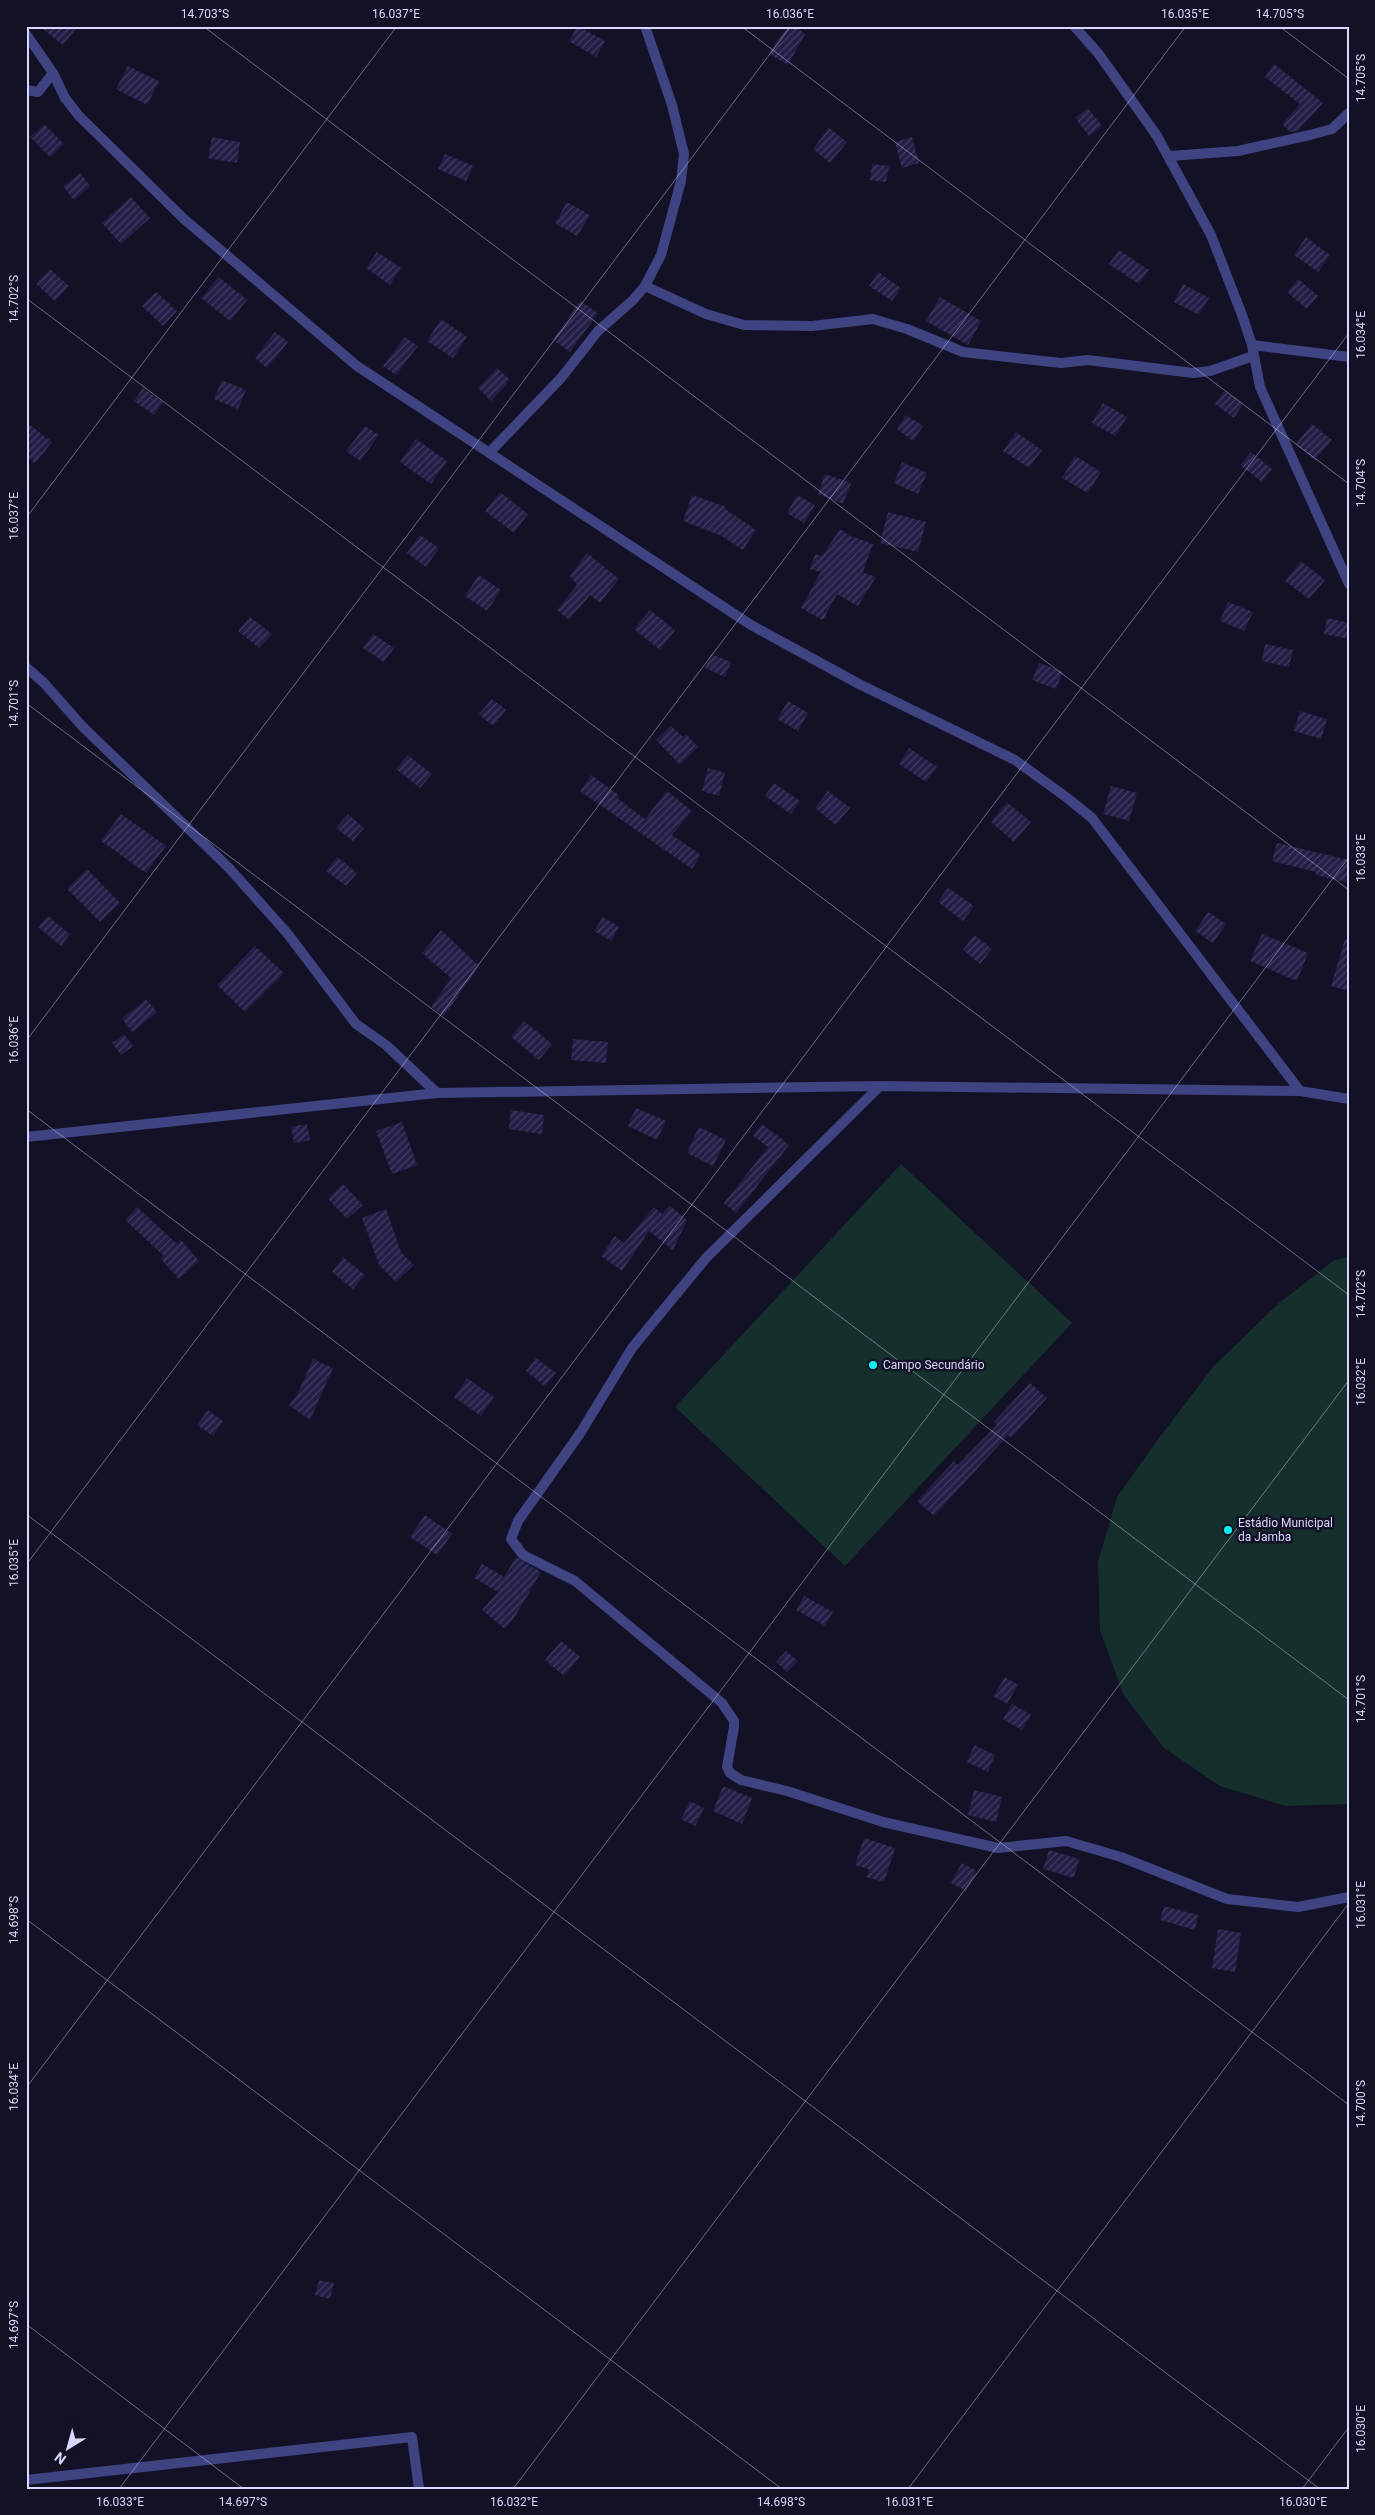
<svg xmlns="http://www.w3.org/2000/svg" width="1375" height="2515" font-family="Roboto,sans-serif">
<defs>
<pattern id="building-hatch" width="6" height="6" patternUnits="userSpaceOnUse" patternTransform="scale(1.25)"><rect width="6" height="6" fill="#221e46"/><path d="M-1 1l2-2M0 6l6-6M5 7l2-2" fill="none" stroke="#413e62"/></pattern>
</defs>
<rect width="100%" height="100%" fill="#121126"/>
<g fill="#142f2c">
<polygon points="901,1164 1072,1323 845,1566 675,1407"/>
<polygon points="1349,1256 1349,1804 1286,1806 1220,1786 1164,1748 1123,1694 1100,1630 1098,1562 1117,1497 1156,1442 1213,1367 1279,1303 1333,1261"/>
</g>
<g fill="url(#building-hatch)">
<polygon points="39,26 78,26 63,45"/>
<polygon points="578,26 605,41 596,57 569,41"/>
<polygon points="789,26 795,26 805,34 788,65 768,53"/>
<polygon points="1274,64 1323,103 1298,131 1290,132 1282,124 1300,104 1265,77"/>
<polygon points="128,66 159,81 147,105 116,89"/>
<polygon points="1088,108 1102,126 1089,136 1075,118"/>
<polygon points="44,124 64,144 50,157 30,137"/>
<polygon points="829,128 847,142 830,163 813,149"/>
<polygon points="212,137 240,142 237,163 208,158"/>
<polygon points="912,137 919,163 902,168 895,142"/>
<polygon points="445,154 473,166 466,181 438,169"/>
<polygon points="872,164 889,166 886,182 870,180"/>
<polygon points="80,173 90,186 74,200 63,186"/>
<polygon points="131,197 150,218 121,244 102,223"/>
<polygon points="567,202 590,215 577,236 555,223"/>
<polygon points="1306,237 1330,255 1318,272 1294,255"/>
<polygon points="1119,250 1149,270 1139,284 1109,264"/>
<polygon points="377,252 401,268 390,285 366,268"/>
<polygon points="50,269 69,286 55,301 36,284"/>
<polygon points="878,272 901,288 892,301 869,286"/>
<polygon points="219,277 247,300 230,321 201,298"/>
<polygon points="1298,279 1318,296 1307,309 1287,292"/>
<polygon points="1183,284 1209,298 1199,315 1174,302"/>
<polygon points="156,292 177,311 163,326 142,306"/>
<polygon points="940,297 981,321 968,345 926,321"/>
<polygon points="580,301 598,313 570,352 553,340"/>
<polygon points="441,319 467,337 453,358 427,341"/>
<polygon points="275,332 288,342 267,368 255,358"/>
<polygon points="405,337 418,346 396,375 383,366"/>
<polygon points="497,368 510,380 491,401 478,388"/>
<polygon points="222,380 246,390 238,409 214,399"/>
<polygon points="143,388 163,402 154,415 134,401"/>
<polygon points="1224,391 1243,404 1234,418 1215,404"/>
<polygon points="1103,403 1127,417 1115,436 1092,423"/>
<polygon points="906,415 923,426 913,441 897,429"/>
<polygon points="26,422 52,442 35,463 26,456"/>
<polygon points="1312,424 1332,440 1315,460 1296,444"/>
<polygon points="365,426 379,435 360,461 346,451"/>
<polygon points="1016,432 1042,450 1029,468 1003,451"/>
<polygon points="416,439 447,461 431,484 400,462"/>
<polygon points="1251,452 1272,469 1262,482 1240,465"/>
<polygon points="1075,456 1101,472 1088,493 1062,478"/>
<polygon points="902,462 927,473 918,494 894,483"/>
<polygon points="825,474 851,483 843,504 818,494"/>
<polygon points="500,492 528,514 514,533 485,511"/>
<polygon points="692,495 726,507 725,509 756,530 743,550 722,536 683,521"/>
<polygon points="797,495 815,505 804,523 787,513"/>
<polygon points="888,512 926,522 918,552 880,543"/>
<polygon points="840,529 850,536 873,544 863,572 876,577 858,606 837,594 823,620 801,608 821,572 810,569 815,554 822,556"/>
<polygon points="420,535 439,548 426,567 407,553"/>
<polygon points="587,553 619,579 600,603 590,595 569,620 557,610 577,585 570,576"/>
<polygon points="1301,561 1325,580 1309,599 1285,581"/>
<polygon points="479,575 501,590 487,611 465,596"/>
<polygon points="1228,602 1253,612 1244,631 1220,621"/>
<polygon points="650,610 675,630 660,650 634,629"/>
<polygon points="250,617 272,634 259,648 238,631"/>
<polygon points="1327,618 1349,623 1349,639 1324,634"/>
<polygon points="373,634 394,648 384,662 363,648"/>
<polygon points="1265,644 1293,650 1289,667 1262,661"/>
<polygon points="711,654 731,662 725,677 705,668"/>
<polygon points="1039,663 1063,672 1056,689 1032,680"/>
<polygon points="492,699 506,710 493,726 479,714"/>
<polygon points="788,701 808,713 798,731 777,719"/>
<polygon points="1300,711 1327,719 1321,739 1294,731"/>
<polygon points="671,726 683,737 686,734 698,747 680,765 656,740"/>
<polygon points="909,748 937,767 926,782 899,764"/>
<polygon points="408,755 432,774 420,788 396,769"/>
<polygon points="708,768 725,773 719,796 702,791"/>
<polygon points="591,775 619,795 617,798 645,819 667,791 692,811 672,835 701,855 692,869 580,791"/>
<polygon points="774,783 800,801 791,814 765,796"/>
<polygon points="1111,786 1137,793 1129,821 1103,814"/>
<polygon points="828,791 850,808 836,825 815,808"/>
<polygon points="1007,802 1031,822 1014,842 991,822"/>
<polygon points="121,814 166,846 146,873 101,841"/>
<polygon points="348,814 364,828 353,841 336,828"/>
<polygon points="1277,843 1349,860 1346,882 1316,875 1316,872 1272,861"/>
<polygon points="337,857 357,873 346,886 326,871"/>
<polygon points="87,869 120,903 100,922 67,889"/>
<polygon points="948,888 974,906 963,921 938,902"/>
<polygon points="1208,912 1226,924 1213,943 1195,931"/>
<polygon points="48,916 70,934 61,946 38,927"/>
<polygon points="603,917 619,927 611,941 594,931"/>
<polygon points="441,930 479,966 444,1016 431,1007 451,978 422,953"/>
<polygon points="1262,934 1308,953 1297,981 1250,961"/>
<polygon points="974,935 992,949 980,964 963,950"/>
<polygon points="1345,939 1349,940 1349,991 1331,986"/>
<polygon points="255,946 284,973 245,1012 217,985"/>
<polygon points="146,999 157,1012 133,1032 122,1019"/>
<polygon points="524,1021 552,1044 539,1060 511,1037"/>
<polygon points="124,1034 133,1046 121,1055 112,1043"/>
<polygon points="573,1039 608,1042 606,1063 571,1060"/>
<polygon points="636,1108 666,1121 657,1140 628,1126"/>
<polygon points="511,1110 544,1115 542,1134 509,1129"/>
<polygon points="402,1122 417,1165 392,1174 376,1131"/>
<polygon points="307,1124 310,1140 294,1143 291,1127"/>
<polygon points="762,1124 789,1145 736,1213 724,1203 768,1147 753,1136"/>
<polygon points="699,1127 726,1140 713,1166 687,1153"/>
<polygon points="343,1184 363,1205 347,1219 328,1199"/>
<polygon points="670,1206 687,1220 673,1250 649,1231 622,1271 601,1256 615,1236 624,1243 654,1207 662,1214"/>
<polygon points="137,1207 177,1244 181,1240 199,1261 179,1279 161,1259 164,1256 125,1220"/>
<polygon points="386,1209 401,1252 414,1265 396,1282 379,1265 362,1218"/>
<polygon points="343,1257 365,1275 353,1289 332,1272"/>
<polygon points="536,1358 556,1373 545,1386 526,1371"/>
<polygon points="313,1359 333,1368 310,1420 289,1405 298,1393"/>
<polygon points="467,1378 494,1397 481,1416 454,1397"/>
<polygon points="1030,1383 1047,1398 1011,1438 1008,1435 934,1516 917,1501 954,1461 958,1465 997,1425 994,1422"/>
<polygon points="208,1410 223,1421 213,1436 197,1425"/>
<polygon points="425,1515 452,1534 437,1555 410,1537"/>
<polygon points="516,1557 541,1572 516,1615 505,1629 482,1610 498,1592 474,1578 482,1564 504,1577"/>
<polygon points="804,1596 833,1612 825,1626 796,1610"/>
<polygon points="561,1641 580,1657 564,1676 545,1660"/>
<polygon points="786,1651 798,1661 787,1672 776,1662"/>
<polygon points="1005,1677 1018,1685 1007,1704 993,1696"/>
<polygon points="1012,1704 1031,1715 1022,1730 1003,1719"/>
<polygon points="974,1745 995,1755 988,1772 967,1762"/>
<polygon points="723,1786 752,1798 742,1824 713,1811"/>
<polygon points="974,1790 1002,1797 996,1822 968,1815"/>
<polygon points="690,1801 704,1808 695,1826 681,1819"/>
<polygon points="864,1838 895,1848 884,1882 866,1877 869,1869 855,1865"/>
<polygon points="1049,1850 1079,1859 1074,1878 1043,1869"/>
<polygon points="962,1863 977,1871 966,1891 951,1883"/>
<polygon points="1164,1906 1198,1915 1195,1930 1160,1920"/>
<polygon points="1218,1929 1241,1933 1235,1972 1212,1968"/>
<polygon points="319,2280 334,2283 330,2299 315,2295"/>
</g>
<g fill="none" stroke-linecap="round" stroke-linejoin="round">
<polyline stroke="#3f4382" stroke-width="10" points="26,2480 412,2437 419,2489"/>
<g stroke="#3f4382" stroke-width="10">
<polyline points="1074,26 1098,53 1157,136 1211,235 1242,315 1252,345 1260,387 1349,584"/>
<polyline points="26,34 53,73 65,98 79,116 184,219 357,366 751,625 859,684 1015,760 1066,797 1092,818 1300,1091"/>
<polyline points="26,90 38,92 53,73"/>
<polyline points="1170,156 1238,151 1310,135 1332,129 1349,113"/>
<polyline points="645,286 706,314 744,325 812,326 873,319 907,329 963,352 1061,363 1088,360 1193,373 1210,371 1253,356"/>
<polyline points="1252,345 1349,357"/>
<polyline points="489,453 561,378 598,331 633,300 645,286 661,255 681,181 684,154 672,105 645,26"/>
<polyline points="26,667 44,683 83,727 229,868 287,933 356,1024 386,1045 437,1093"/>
<polyline points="880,1086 706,1258 632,1348 581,1432 518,1521 511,1539 523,1555 575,1581 722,1703 734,1721 734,1727 727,1767 730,1773 741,1780 787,1791 883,1822 998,1848 1066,1841 1121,1857 1227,1899 1298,1907 1349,1897"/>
<polyline points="26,1137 437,1093 880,1086 1300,1091 1349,1099"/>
</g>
</g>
<path fill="none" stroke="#d8d8fd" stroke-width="1" stroke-opacity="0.45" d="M203 26 1349 890M741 26 1349 484M1279 26 1349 79M26 298 1349 1295M26 518 397 26M26 703 1349 1700M26 1041 791 26M26 1109 1349 2105M26 1514 1320 2489M26 1565 1186 26M26 1919 782 2489M26 2088 1349 333M26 2324 244 2489M119 2489 1349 857M513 2489 1349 1380M908 2489 1349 1903M1302 2489 1349 2427"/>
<g fill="#0ff1f1" stroke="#121126" stroke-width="2">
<circle cx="873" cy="1365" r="5"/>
<circle cx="1228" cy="1530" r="5"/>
</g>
<g text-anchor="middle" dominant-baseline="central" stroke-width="5" stroke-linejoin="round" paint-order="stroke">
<g font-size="12" fill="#d8d8fd" stroke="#121126" text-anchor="start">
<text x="883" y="1365">Campo Secundário</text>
<text x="1238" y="1523">Estádio Municipal<tspan x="1238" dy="14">da Jamba</tspan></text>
</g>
</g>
<rect width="1375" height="2515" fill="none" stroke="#121126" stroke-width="55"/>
<g transform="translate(68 2448) rotate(217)" stroke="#121126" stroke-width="4" paint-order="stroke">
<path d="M0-4L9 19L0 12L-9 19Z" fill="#d8d8fd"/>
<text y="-8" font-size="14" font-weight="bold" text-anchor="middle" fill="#d8d8fd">N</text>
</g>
<rect x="28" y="28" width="1320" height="2460" fill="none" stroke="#d8d8fd" stroke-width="2"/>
<g font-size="12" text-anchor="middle" fill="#d8d8fd">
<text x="205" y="18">14.703°S</text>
<text x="396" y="18">16.037°E</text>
<text x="790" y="18">16.036°E</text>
<text x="1185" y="18">16.035°E</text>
<text x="1280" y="18">14.705°S</text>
<text transform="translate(1361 78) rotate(-90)" y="4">14.705°S</text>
<text transform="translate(14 299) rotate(-90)" y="4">14.702°S</text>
<text transform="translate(1361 335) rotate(-90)" y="4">16.034°E</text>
<text transform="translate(1361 483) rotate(-90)" y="4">14.704°S</text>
<text transform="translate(14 516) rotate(-90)" y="4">16.037°E</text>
<text transform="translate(14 704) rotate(-90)" y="4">14.701°S</text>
<text transform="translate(1361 858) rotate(-90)" y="4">16.033°E</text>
<text transform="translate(14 1040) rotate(-90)" y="4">16.036°E</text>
<text transform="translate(1361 1294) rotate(-90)" y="4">14.702°S</text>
<text transform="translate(1361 1382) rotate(-90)" y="4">16.032°E</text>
<text transform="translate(14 1563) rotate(-90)" y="4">16.035°E</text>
<text transform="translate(1361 1699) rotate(-90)" y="4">14.701°S</text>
<text transform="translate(1361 1905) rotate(-90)" y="4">16.031°E</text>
<text transform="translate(14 1920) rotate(-90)" y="4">14.698°S</text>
<text transform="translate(14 2087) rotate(-90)" y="4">16.034°E</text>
<text transform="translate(1361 2104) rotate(-90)" y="4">14.700°S</text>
<text transform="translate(14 2325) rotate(-90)" y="4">14.697°S</text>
<text transform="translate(1361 2429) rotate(-90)" y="4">16.030°E</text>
<text x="120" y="2506">16.033°E</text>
<text x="243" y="2506">14.697°S</text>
<text x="514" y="2506">16.032°E</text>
<text x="781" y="2506">14.698°S</text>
<text x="909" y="2506">16.031°E</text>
<text x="1303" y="2506">16.030°E</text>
</g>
</svg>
